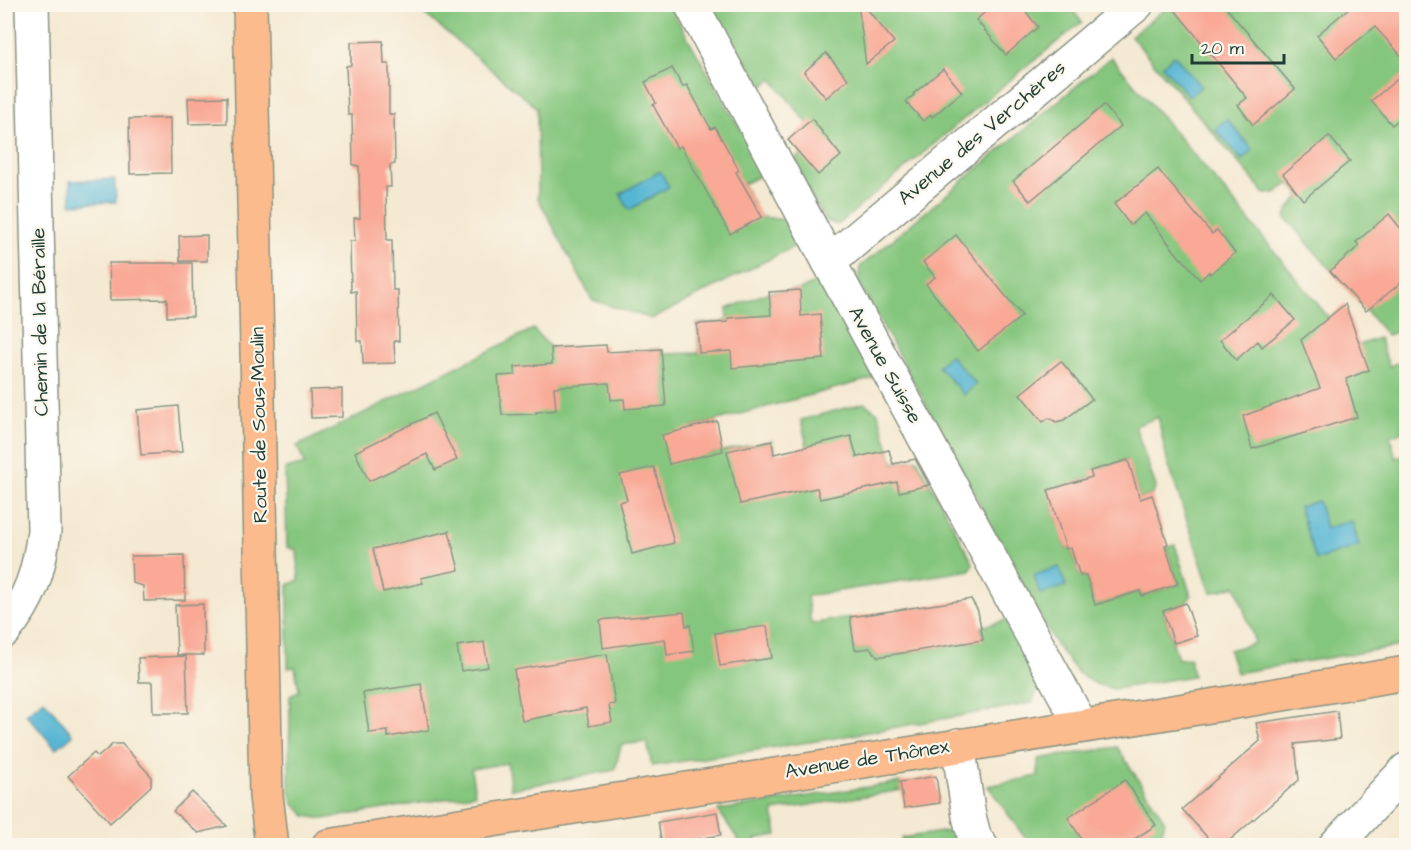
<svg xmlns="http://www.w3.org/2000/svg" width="1411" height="850" font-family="'Architects Daughter',sans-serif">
<rect width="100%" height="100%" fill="#fbf7ec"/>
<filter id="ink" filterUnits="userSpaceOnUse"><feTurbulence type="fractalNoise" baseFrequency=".0167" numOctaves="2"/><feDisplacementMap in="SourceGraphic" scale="12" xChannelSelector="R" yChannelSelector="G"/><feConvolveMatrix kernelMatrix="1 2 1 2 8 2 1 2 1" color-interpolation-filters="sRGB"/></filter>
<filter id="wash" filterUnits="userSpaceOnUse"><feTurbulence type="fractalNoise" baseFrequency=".008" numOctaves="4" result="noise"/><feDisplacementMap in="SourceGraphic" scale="24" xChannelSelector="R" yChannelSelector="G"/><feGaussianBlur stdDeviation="1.35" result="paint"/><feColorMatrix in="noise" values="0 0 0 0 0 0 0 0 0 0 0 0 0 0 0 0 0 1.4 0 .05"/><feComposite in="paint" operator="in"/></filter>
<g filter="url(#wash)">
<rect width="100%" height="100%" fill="#f4e9d2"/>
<g fill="#85c67e" stroke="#528259" stroke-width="1.5">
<polygon points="1068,4 1082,22 999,89 838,225 826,221 791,162 820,139 772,79 754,93 706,5"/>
<polygon points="414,5 669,5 765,173 743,184 761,217 787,220 799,244 652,319 592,300 538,198 537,108"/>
<polygon points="1170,5 1405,5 1406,6 1406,328 1387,335 1285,217 1288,210 1300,196 1290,183 1275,193 1265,194 1131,36"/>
<polygon points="1111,57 1223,189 1353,347 1379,338 1389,366 1406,360 1406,430 1390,436 1396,458 1406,455 1406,645 1236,673 1229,650 1255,643 1236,586 1211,593 1167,460 1158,417 1135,426 1156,487 1152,495 1140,499 1127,460 1091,471 1092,477 1048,490 1066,549 1071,548 1080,576 1086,575 1095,605 1140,591 1142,596 1178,584 1166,548 1175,545 1191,596 1186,603 1163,611 1178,659 1190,658 1193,676 1114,689 1095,684 1078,673 1057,646 1012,566 970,484 858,281 860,267"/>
<polygon points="820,280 874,378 692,427 698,456 772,441 776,462 809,454 801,420 864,403 878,413 893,463 917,459 973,563 970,570 807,596 811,624 850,617 855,650 870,648 878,657 983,640 981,627 1007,620 1040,686 1032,703 829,739 652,766 647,742 621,745 615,770 511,789 507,763 471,769 475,794 323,819 306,816 294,804 289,788 290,696 299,691 295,667 288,668 288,585 299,580 297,550 287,547 285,469 305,464 297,446 533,329 551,348 578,347 582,385 624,351 661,349 662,354 699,353 697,324 723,322 728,318 727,309 769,292 800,290"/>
<polygon points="1117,747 1165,821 1161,835 1168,845 1030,845 988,786 1038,776 1038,759"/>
<polygon points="900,782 902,790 773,811 777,835 755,839 756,845 742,845 718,810"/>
<polygon points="955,830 957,837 947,845 902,845 902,838"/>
</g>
<g fill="#55b5d3" stroke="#3a7984" stroke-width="1.5">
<polygon points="1174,55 1201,87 1189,96 1162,66"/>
<polygon points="1227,119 1253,150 1242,160 1215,129"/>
<polygon points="660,171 669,187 629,210 620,194"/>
<polygon points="115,179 116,202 71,204 70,181"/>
<polygon points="950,355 976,384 964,395 938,366"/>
<polygon points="1318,501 1326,528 1352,521 1359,546 1316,560 1299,507"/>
<polygon points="1059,567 1066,586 1040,594 1034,575"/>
<polygon points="44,700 73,735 56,749 26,714"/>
</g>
<g id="blocks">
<g fill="#f9a996">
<polygon points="858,4 863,4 894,42 866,64"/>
<polygon points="994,4 1020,4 1038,27 1006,55 976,20"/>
<polygon points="1170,4 1223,4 1295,89 1253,125 1238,105 1247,98"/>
<polygon points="1354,4 1407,4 1407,62 1375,27 1336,58 1317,35"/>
<polygon points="383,41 384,64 389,64 389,114 394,114 395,164 390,165 391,187 386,187 387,240 392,240 393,290 398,290 399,341 394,341 395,363 363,364 362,341 357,341 356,291 351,292 350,241 355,241 354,218 360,218 359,166 353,165 352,115 348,115 346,66 351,65 351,42"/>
<polygon points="826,53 848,79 826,98 804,72"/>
<polygon points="672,68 683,87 687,85 711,129 715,127 739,170 736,172 762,217 730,234 681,146 677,148 653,105 656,103 645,82"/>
<polygon points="943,69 962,92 932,117 931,115 923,121 906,102 914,95 913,94"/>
<polygon points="1407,71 1407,113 1392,125 1371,101"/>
<polygon points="227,97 227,123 189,124 188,98"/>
<polygon points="1104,105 1121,126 1030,201 1013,181"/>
<polygon points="170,118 171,173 130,174 129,119"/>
<polygon points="812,119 841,156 818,175 788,140"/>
<polygon points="1329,136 1350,161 1303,200 1283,174"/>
<polygon points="1158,169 1212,234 1217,230 1235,253 1210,274 1209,272 1200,280 1182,258 1181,259 1145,213 1130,225 1114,204"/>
<polygon points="1389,214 1407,236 1407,278 1366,311 1330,271 1359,246 1356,242"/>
<polygon points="207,235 207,261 180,261 179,236"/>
<polygon points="956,235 1022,316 978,351 926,284 935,277 923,262"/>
<polygon points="109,263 192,263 193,316 167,317 167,299 110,300"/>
<polygon points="800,290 801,316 820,314 824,359 764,364 764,365 732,368 731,351 699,353 697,324 728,322 728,318 771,315 769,292"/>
<polygon points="1274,295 1295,320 1262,347 1258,341 1236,360 1220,340"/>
<polygon points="1345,304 1369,370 1346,379 1357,417 1252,449 1243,416 1320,388 1301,340"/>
<polygon points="606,345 607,352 661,349 666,406 625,409 624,399 611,400 609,383 554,387 556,410 536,412 536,414 502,415 498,376 515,375 515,367 552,364 551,348"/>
<polygon points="1061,361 1092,399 1064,420 1056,422 1049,418 1043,422 1020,394"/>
<polygon points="342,389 342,417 311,418 310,390"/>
<polygon points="178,406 182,452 141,455 137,410"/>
<polygon points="434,413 457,460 435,470 427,454 369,481 355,452"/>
<polygon points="717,421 723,451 669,464 662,435"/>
<polygon points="851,436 857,457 889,450 893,464 915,459 929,485 899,492 897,482 820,499 817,488 740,504 727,451 772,441 774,454"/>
<polygon points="1128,460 1140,499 1152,495 1168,544 1165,545 1178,584 1142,596 1140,591 1095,605 1086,575 1080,576 1071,548 1066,549 1048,490 1092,477 1090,471"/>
<polygon points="654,467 674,543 632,554 619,502 627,500 620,475"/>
<polygon points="449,531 459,570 421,578 423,583 383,592 373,549"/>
<polygon points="184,555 185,600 144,601 143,586 132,583 131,556"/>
<polygon points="971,599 978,611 983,640 878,657 870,648 855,650 850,617"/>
<polygon points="1186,603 1197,636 1174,643 1163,611"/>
<polygon points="203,604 204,655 177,655 175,605"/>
<polygon points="684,612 686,626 690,625 694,651 667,655 665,639 603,648 600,620"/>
<polygon points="767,626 772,658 720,666 715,633"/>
<polygon points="484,642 488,667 461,671 457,646"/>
<polygon points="607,654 615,704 609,705 612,722 589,726 586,708 522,721 514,670"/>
<polygon points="186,656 188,713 153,713 152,682 139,682 138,658"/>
<polygon points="421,684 429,730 388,737 388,731 369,733 363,693"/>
<polygon points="1337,711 1340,739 1295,744 1299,780 1223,846 1215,846 1182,809 1260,741 1256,723"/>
<polygon points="113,744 122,744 151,776 151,786 110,823 68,776 94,753 98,757"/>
<polygon points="936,776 940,803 904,808 900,782"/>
<polygon points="1125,780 1156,825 1124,846 1086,846 1068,818"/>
<polygon points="192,792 208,807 227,826 198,833 173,811"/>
<polygon points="717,812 721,835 662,845 658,822"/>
</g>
</g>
</g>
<g filter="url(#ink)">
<use href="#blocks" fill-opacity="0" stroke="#8a9383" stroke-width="1.5"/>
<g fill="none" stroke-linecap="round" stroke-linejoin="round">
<g stroke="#8a9383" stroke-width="36">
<g id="minor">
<polyline points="691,4 829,262 1081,725"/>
<polyline points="829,262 1137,4"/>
<path d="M4 631C31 599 39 571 44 531L32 4"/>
<polyline points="958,745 969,816 975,839 981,846"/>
<polyline points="1335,846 1406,770"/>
</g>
</g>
<g stroke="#8a9383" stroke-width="36">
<g id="major">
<polyline points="250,4 266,796 272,846"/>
<polyline points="328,846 1229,703 1406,673"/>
</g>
</g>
<use href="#minor" stroke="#fff" stroke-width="33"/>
<use href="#major" stroke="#fbbb8d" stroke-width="33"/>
</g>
</g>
<g text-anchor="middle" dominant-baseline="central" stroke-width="4.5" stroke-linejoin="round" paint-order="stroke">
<g font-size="20" fill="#1f3d34" stroke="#fbf7ec">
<text transform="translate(982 133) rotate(-40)">Avenue des Verchères</text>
<text transform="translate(40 322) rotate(-91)">Chemin de la Béraille</text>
<text transform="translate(885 365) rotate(61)">Avenue Suisse</text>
<text transform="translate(259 425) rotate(-91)">Route de Sous-Moulin</text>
<text transform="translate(867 759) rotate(-9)">Avenue de Thônex</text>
</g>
</g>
<rect width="1411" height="850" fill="none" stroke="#fbf7ec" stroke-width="24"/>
<path d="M1192 54v9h92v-9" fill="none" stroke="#1f3d34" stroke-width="3"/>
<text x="1201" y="54" font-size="18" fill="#1f3d34" stroke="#fbf7ec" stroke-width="4.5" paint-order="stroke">20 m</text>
</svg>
